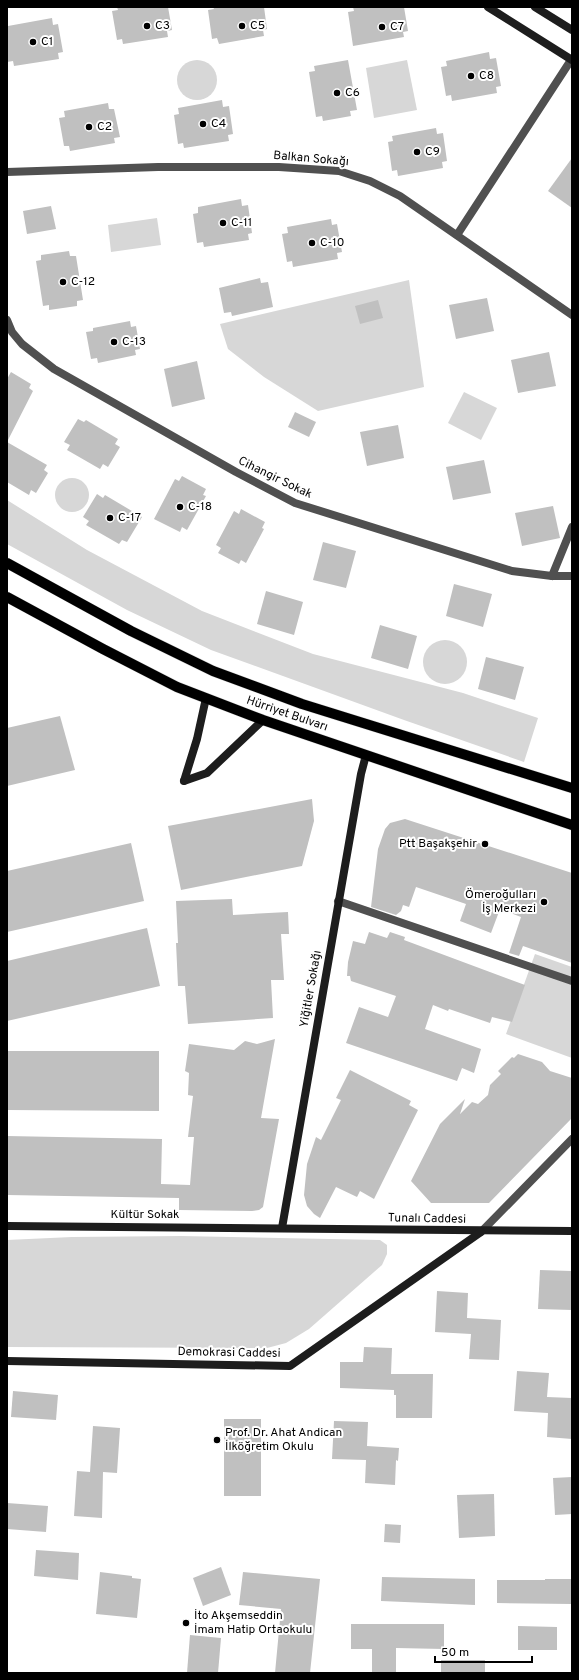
<svg xmlns="http://www.w3.org/2000/svg" width="579" height="1680" font-family="Overpass,sans-serif">
<rect width="100%" height="100%" fill="#fff"/>
<g fill="#d7d7d7">
<circle cx="197" cy="80" r="20"/>
<polygon points="407,60 417,110 374,118 366,68"/>
<polygon points="157,218 161,245 111,252 108,225"/>
<polygon points="409,280 424,387 318,411 264,377 228,349 220,324"/>
<polygon points="464,392 497,408 481,440 448,423"/>
<circle cx="72" cy="495" r="17"/>
<polygon points="7,500 87,550 202,611 313,654 463,693 538,718 524,762 404,720 211,650 127,610 7,544"/>
<circle cx="445" cy="662" r="22"/>
<polygon points="535,954 572,967 572,1058 506,1034"/>
<polygon points="181,1236 380,1240 387,1245 387,1254 382,1265 309,1329 286,1343 267,1348 7,1347 7,1240 72,1237"/>
</g>
<g fill="#c0c0c0">
<polygon points="117,7 168,7 172,30 167,31 168,37 123,44 122,39 117,40 112,11 118,10"/>
<polygon points="213,7 264,7 267,29 263,30 264,36 219,44 217,38 212,39 208,10 214,9"/>
<polygon points="353,7 404,7 408,31 403,32 404,37 353,46 348,12 354,11"/>
<polygon points="52,18 53,25 58,24 63,52 58,53 59,59 14,66 13,61 7,62 8,26"/>
<polygon points="489,52 490,59 496,58 501,86 496,87 497,93 452,101 451,95 446,96 441,67 447,66 446,61"/>
<polygon points="348,60 357,110 350,111 351,116 323,121 322,116 316,117 309,72 315,71 314,66"/>
<polygon points="222,100 223,107 229,106 233,134 228,135 229,141 184,148 183,143 178,144 174,115 179,114 178,108"/>
<polygon points="108,103 109,109 114,109 120,137 114,138 115,143 70,151 69,146 64,146 59,118 65,117 64,111"/>
<polygon points="436,128 437,134 443,133 447,161 442,162 443,168 398,176 397,170 392,171 388,142 393,141 392,136"/>
<polygon points="572,158 572,208 548,191"/>
<polygon points="241,199 242,206 248,205 252,233 248,234 249,240 204,247 203,242 197,243 193,214 198,213 198,207"/>
<polygon points="51,206 56,229 27,234 23,211"/>
<polygon points="331,219 332,225 337,224 342,252 337,253 338,259 293,267 292,261 287,262 282,234 288,233 287,227"/>
<polygon points="69,251 70,256 76,256 83,300 77,301 77,306 49,310 49,305 43,306 36,261 41,260 41,255"/>
<polygon points="260,278 261,283 268,282 273,307 232,316 231,312 224,313 219,288"/>
<polygon points="487,298 494,331 456,339 449,305"/>
<polygon points="378,300 383,318 360,324 355,306"/>
<polygon points="130,321 131,327 136,326 140,349 135,350 136,355 98,363 97,358 91,359 86,332 93,331 93,328"/>
<polygon points="549,352 556,386 518,393 511,360"/>
<polygon points="197,361 205,399 172,407 164,369"/>
<polygon points="11,372 31,384 29,388 33,391 7,442 7,379"/>
<polygon points="295,412 316,422 309,437 288,427"/>
<polygon points="78,419 84,422 86,420 118,439 115,444 120,447 108,467 103,464 100,469 67,450 70,445 64,442"/>
<polygon points="398,425 404,458 367,466 360,432"/>
<polygon points="7,442 47,465 44,470 48,473 36,493 31,490 29,495 7,482"/>
<polygon points="484,460 491,493 453,500 446,467"/>
<polygon points="182,476 206,489 203,495 206,496 187,530 182,527 180,532 154,519 175,479 179,481"/>
<polygon points="97,494 103,498 105,495 142,517 127,542 122,540 119,544 86,525 89,521 83,517"/>
<polygon points="553,506 560,538 522,546 515,513"/>
<polygon points="241,509 265,522 262,528 264,529 246,563 241,560 239,564 218,553 221,548 216,545 234,511 239,514"/>
<polygon points="323,542 356,551 346,588 313,580"/>
<polygon points="454,584 492,594 483,627 446,616"/>
<polygon points="266,591 303,602 294,635 257,624"/>
<polygon points="380,625 417,636 408,669 371,658"/>
<polygon points="486,657 524,667 515,700 478,689"/>
<polygon points="60,716 75,770 7,786 7,728"/>
<polygon points="312,799 314,821 302,866 181,890 168,826"/>
<polygon points="405,819 572,873 572,963 523,946 519,956 509,953 521,917 500,909 491,933 460,921 466,904 416,887 409,907 403,905 401,911 396,915 371,907 378,849 385,829 390,823"/>
<polygon points="131,843 144,901 7,932 7,871"/>
<polygon points="232,899 233,915 288,912 289,934 281,934 284,980 271,980 273,1018 188,1024 185,986 178,986 176,943 178,943 176,901"/>
<polygon points="147,928 160,986 7,1021 7,961"/>
<polygon points="369,932 387,938 390,932 405,937 404,940 525,985 512,1022 492,1017 490,1023 449,1009 448,1011 433,1005 425,1029 481,1049 474,1073 462,1068 457,1081 346,1043 359,1007 388,1017 396,996 351,981 350,976 347,976 348,962 353,941 365,944"/>
<polygon points="275,1039 261,1118 279,1119 263,1207 259,1210 252,1211 179,1210 179,1198 7,1195 7,1136 162,1139 161,1184 190,1185 194,1137 188,1137 193,1096 188,1095 189,1073 185,1071 189,1044 234,1050 245,1041 257,1044"/>
<polygon points="7,1051 159,1051 159,1111 7,1110"/>
<polygon points="518,1054 542,1062 550,1071 572,1078 572,1118 489,1203 431,1203 411,1181 440,1124 465,1099 460,1114 472,1102 478,1104 488,1095 490,1085 501,1074 498,1071 512,1057 514,1058"/>
<polygon points="350,1070 411,1101 409,1105 418,1110 374,1199 360,1191 357,1197 336,1187 320,1218 314,1214 307,1206 304,1195 307,1164 316,1137 321,1140 341,1100 336,1098"/>
<polygon points="540,1270 572,1271 572,1310 538,1309"/>
<polygon points="437,1291 468,1293 467,1318 501,1320 499,1360 469,1359 471,1334 435,1332"/>
<polygon points="364,1347 392,1348 391,1374 433,1374 432,1418 396,1418 396,1395 394,1395 394,1390 340,1388 340,1362 363,1362"/>
<polygon points="517,1371 549,1373 547,1397 572,1398 572,1439 547,1437 548,1413 514,1411"/>
<polygon points="13,1391 58,1395 56,1420 11,1417"/>
<rect x="224" y="1419" width="37" height="77"/>
<polygon points="334,1421 368,1422 367,1446 399,1448 398,1461 396,1460 395,1485 365,1483 366,1460 332,1459"/>
<polygon points="93,1426 120,1428 117,1473 103,1472 102,1518 74,1516 77,1471 90,1472"/>
<polygon points="572,1477 572,1514 555,1515 553,1478"/>
<polygon points="494,1494 495,1536 459,1538 457,1495"/>
<polygon points="7,1503 48,1506 46,1532 7,1529"/>
<polygon points="385,1524 401,1525 400,1543 384,1542"/>
<polygon points="36,1550 79,1553 78,1580 34,1576"/>
<polygon points="221,1567 231,1595 203,1606 193,1578"/>
<polygon points="100,1572 132,1576 132,1578 141,1579 137,1618 96,1614"/>
<polygon points="243,1572 320,1579 310,1673 275,1673 281,1609 239,1605"/>
<polygon points="382,1577 475,1579 475,1605 381,1601"/>
<polygon points="545,1579 572,1579 572,1604 497,1603 497,1580 545,1580"/>
<polygon points="351,1624 444,1624 444,1649 396,1648 396,1673 372,1673 372,1649 351,1649"/>
<polygon points="518,1626 557,1627 557,1650 518,1650"/>
<polygon points="190,1635 221,1638 218,1673 187,1673"/>
<rect x="441" y="1660" width="44" height="13"/>
</g>
<g fill="none" stroke-linecap="round" stroke-linejoin="round">
<g stroke="#dbdbdb" stroke-width="11">
<g id="primary">
<polyline points="7,563 131,631 213,671 302,704 572,788"/>
<polyline points="7,597 103,649 177,687 263,720 572,825"/>
</g>
</g>
<g stroke="#505050" stroke-width="8">
<polyline points="7,172 158,167 279,167 339,171 370,181 400,196 572,315"/>
<polyline points="457,235 571,60"/>
<polyline points="7,320 12,332 22,344 54,369 236,472 295,503 512,571 552,576 572,576"/>
<polyline points="552,576 572,527"/>
<polyline points="338,901 572,981"/>
<polyline points="481,1232 572,1139"/>
</g>
<g stroke="#1d1d1d" stroke-width="8">
<polyline points="488,7 572,60"/>
<polyline points="535,7 572,30"/>
<polyline points="184,781 207,773 263,720"/>
<polyline points="184,781 197,739 206,698"/>
<polyline points="7,1226 572,1231"/>
<polyline points="282,1228 361,774 366,755"/>
<polyline points="7,1361 290,1366 481,1232"/>
</g>
<use href="#primary" stroke="#000" stroke-width="10"/>
</g>
<g fill="#000" stroke="#fff" stroke-width="1.5">
<circle cx="147" cy="26" r="4"/>
<circle cx="242" cy="26" r="4"/>
<circle cx="382" cy="27" r="4"/>
<circle cx="33" cy="42" r="4"/>
<circle cx="471" cy="76" r="4"/>
<circle cx="337" cy="93" r="4"/>
<circle cx="203" cy="124" r="4"/>
<circle cx="89" cy="127" r="4"/>
<circle cx="417" cy="152" r="4"/>
<circle cx="223" cy="223" r="4"/>
<circle cx="312" cy="243" r="4"/>
<circle cx="63" cy="282" r="4"/>
<circle cx="114" cy="342" r="4"/>
<circle cx="180" cy="507" r="4"/>
<circle cx="110" cy="518" r="4"/>
<circle cx="485" cy="844" r="4"/>
<circle cx="544" cy="902" r="4"/>
<circle cx="217" cy="1440" r="4"/>
<circle cx="186" cy="1623" r="4"/>
</g>
<g text-anchor="middle" dominant-baseline="central" stroke-width="4" stroke-linejoin="round" paint-order="stroke">
<g font-size="12" fill="#000" stroke="#fff" text-anchor="start">
<text x="155" y="26">C3</text>
<text x="250" y="26">C5</text>
<text x="390" y="27">C7</text>
<text x="41" y="42">C1</text>
<text x="479" y="76">C8</text>
<text x="345" y="93">C6</text>
<text x="211" y="124">C4</text>
<text x="97" y="127">C2</text>
<text x="425" y="152">C9</text>
<text x="231" y="223">C-11</text>
<text x="320" y="243">C-10</text>
<text x="71" y="282">C-12</text>
<text x="122" y="342">C-13</text>
<text x="188" y="507">C-18</text>
<text x="118" y="518">C-17</text>
<text x="477" y="844" text-anchor="end">Ptt Başakşehir</text>
<text x="536" y="895" text-anchor="end">Ömeroğulları<tspan x="536" dy="14">İş Merkezi</tspan></text>
<text x="225" y="1433">Prof. Dr. Ahat Andican<tspan x="225" dy="14">İlköğretim Okulu</tspan></text>
<text x="194" y="1616">İto Akşemseddin<tspan x="194" dy="14">İmam Hatip Ortaokulu</tspan></text>
</g>
<g font-size="12" fill="#000" stroke="#fff">
<text transform="translate(311 159) rotate(5)">Balkan Sokağı</text>
<text transform="translate(275 478) rotate(26)">Cihangir Sokak</text>
<text transform="translate(287 714) rotate(19)">Hürriyet Bulvarı</text>
<text transform="translate(311 989) rotate(-80)">Yiğitler Sokağı</text>
<text x="145" y="1215">Kültür Sokak</text>
<text transform="translate(427 1219) rotate(1)">Tunalı Caddesi</text>
<text transform="translate(229 1353) rotate(1)">Demokrasi Caddesi</text>
</g>
</g>
<rect width="579" height="1680" fill="none" stroke="#000000" stroke-width="16"/>
<path d="M435 1656v6h97v-6" fill="none" stroke="#000000" stroke-width="2"/>
<text x="441" y="1656" font-size="12" fill="#000000" stroke="#ffffff" stroke-width="3" paint-order="stroke">50 m</text>
</svg>
